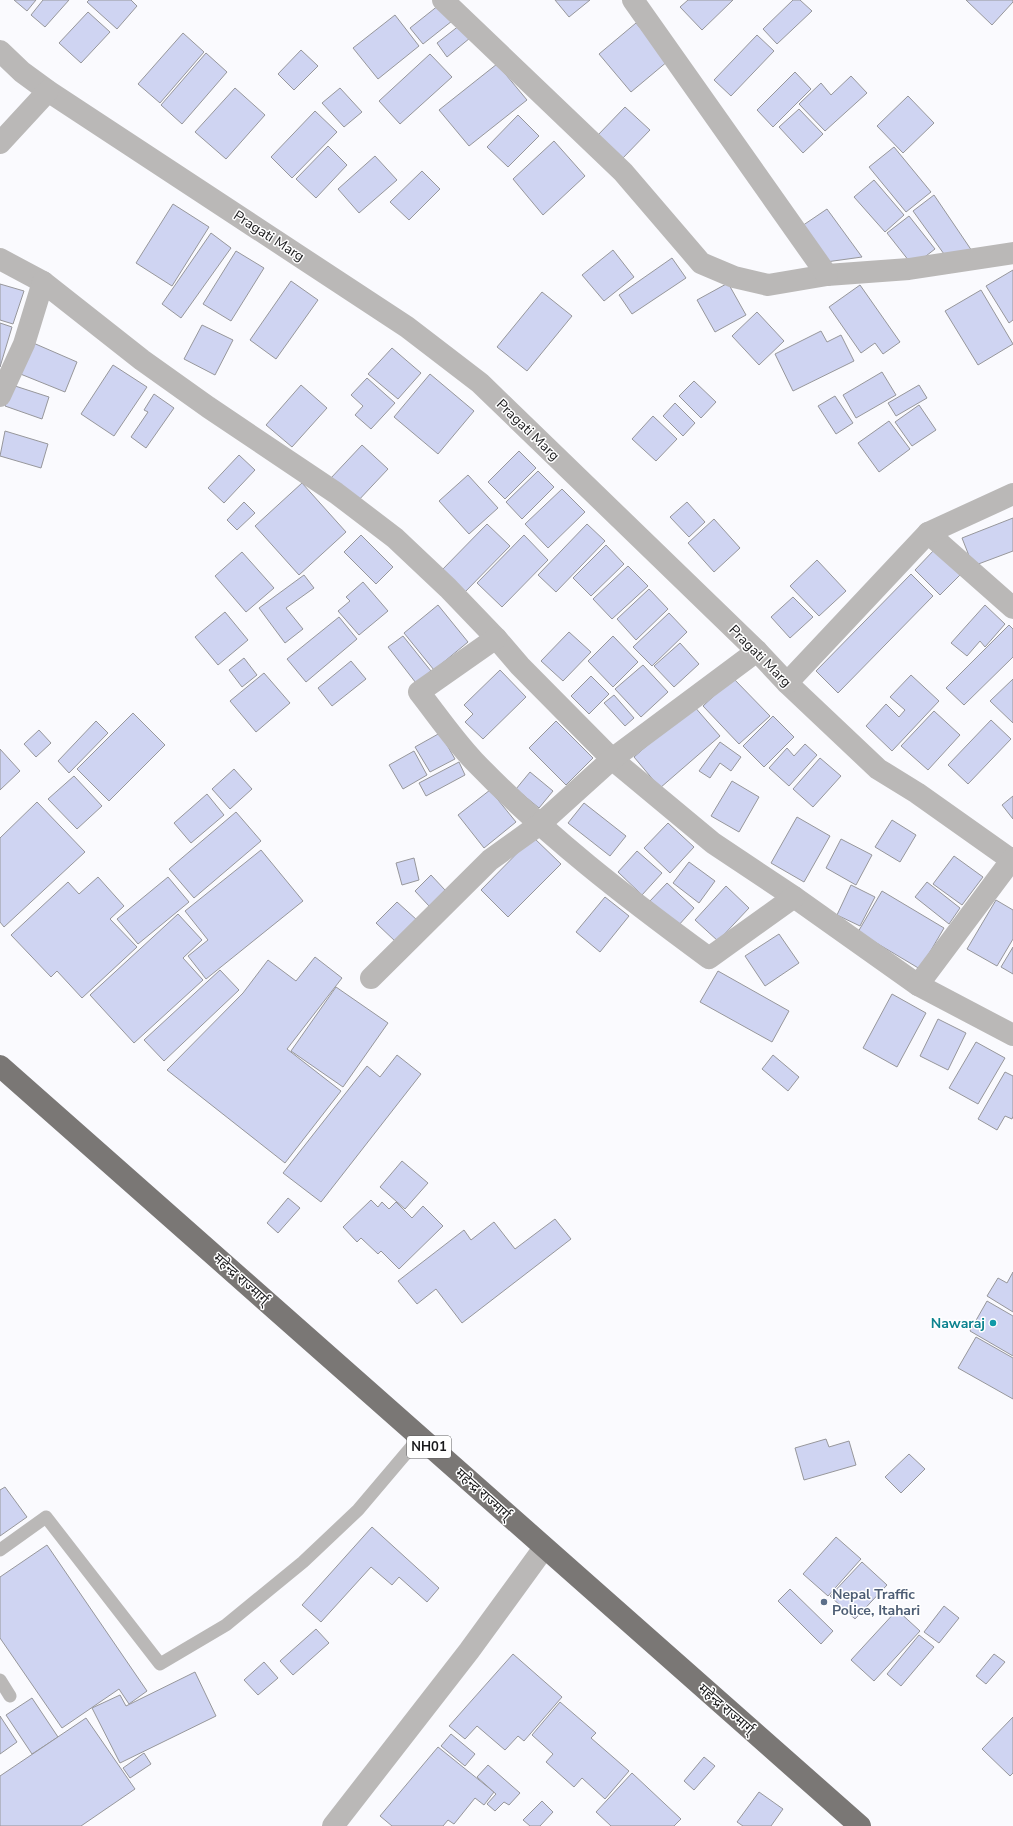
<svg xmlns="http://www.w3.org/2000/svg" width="1013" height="1826" font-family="'Nunito Sans','Noto Sans Devanagari',sans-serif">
<rect width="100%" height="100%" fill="#fafafe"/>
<g fill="#cfd4f2" stroke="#97979b">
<polygon points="14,0 36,0 27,11"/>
<polygon points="43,0 69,0 45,27 31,15"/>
<polygon points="89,0 131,0 137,6 117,29 87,2"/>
<polygon points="555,0 590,0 569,17"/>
<polygon points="688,0 733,0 702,30 680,7"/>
<polygon points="793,0 800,0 812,11 777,44 763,29"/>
<polygon points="966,0 1013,0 1013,2 992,25"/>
<polygon points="439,5 452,21 423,44 410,28"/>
<polygon points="88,12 110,32 81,63 59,43"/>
<polygon points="395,15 419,46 378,79 353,48"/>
<polygon points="636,23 668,61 631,92 599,54"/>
<polygon points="460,25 470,38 447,57 437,43"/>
<polygon points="183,33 204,52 160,103 138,84"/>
<polygon points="757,35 774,51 731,96 714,80"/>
<polygon points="301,50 318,66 294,90 278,74"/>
<polygon points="206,53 227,72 182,124 161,105"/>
<polygon points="430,54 452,77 400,124 379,101"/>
<polygon points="497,64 527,100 469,146 439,110"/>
<polygon points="795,72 811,89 773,127 757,110"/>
<polygon points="851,76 867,93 825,131 799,104 821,83 831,95"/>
<polygon points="235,88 265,115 226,159 195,132"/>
<polygon points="340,88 362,112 344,127 322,103"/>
<polygon points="908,96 934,123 903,153 877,126"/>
<polygon points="625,107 650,130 622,159 597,136"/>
<polygon points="799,109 823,134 803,153 779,127"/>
<polygon points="315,111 337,132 292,178 271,157"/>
<polygon points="518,115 539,136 508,167 487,147"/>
<polygon points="554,141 585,176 543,215 513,179"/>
<polygon points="328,146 347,165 316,198 296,179"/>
<polygon points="894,147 931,192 906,212 869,167"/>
<polygon points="375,156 397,180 359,213 338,189"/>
<polygon points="422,171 440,189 409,220 390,202"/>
<polygon points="874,180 904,215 885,232 854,197"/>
<polygon points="934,195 972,251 944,254 913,211"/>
<polygon points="173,204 209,227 172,286 136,263"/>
<polygon points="827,209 862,257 826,262 799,228"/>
<polygon points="909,216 935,249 913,266 887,233"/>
<polygon points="211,233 231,248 181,318 162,304"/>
<polygon points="613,250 634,277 604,301 582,275"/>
<polygon points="236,251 264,268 231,321 203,304"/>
<polygon points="672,258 686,278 632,314 619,295"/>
<polygon points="1013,270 1013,320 1009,323 986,286"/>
<polygon points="291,281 318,300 276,359 250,340"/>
<polygon points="728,283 746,315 715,332 697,300"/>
<polygon points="0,284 24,291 13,324 0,320"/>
<polygon points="860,285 900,342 883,354 875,343 861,353 829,307"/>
<polygon points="981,290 1013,344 978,365 945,311"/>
<polygon points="542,292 572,316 527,371 497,347"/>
<polygon points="757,312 784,341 759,365 732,336"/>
<polygon points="0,323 12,327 0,367"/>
<polygon points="202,325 233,340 215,375 184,359"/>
<polygon points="821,331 827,342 841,335 854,361 793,391 775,354"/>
<polygon points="31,342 77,362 65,392 18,373"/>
<polygon points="392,348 421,373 398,399 368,374"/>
<polygon points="113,365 147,387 114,436 81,414"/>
<polygon points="882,372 896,395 856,418 843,395"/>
<polygon points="430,374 474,411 438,454 394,417"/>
<polygon points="367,378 395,403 371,429 355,415 363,406 351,395"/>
<polygon points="694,381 716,402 701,418 679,396"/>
<polygon points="12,385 49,397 42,419 5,406"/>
<polygon points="301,385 327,408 292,447 266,425"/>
<polygon points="919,385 927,398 896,416 888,403"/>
<polygon points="154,394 174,408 146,448 131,437 148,412 144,410"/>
<polygon points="835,396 853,423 836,434 818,406"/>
<polygon points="675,403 695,423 683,436 663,416"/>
<polygon points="919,405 936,430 912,446 895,422"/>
<polygon points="653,416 677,439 656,461 632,439"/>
<polygon points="889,421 910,449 879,472 858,443"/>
<polygon points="5,431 48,444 41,468 0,456"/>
<polygon points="362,445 388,469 356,503 330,479"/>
<polygon points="519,451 536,468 505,499 488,482"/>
<polygon points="239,455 255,470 224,503 208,488"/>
<polygon points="538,471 554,487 522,519 506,502"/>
<polygon points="468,475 498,508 469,534 439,501"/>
<polygon points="302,483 346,532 299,575 255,526"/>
<polygon points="562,489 585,512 548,548 525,524"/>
<polygon points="244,502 255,513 237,530 227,520"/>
<polygon points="687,502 705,522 689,537 670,517"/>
<polygon points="1013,518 1013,551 973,566 962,538"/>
<polygon points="714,519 740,548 714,572 688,543"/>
<polygon points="487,524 510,546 464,593 441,571"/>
<polygon points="587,524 605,541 556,592 538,575"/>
<polygon points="361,535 393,567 376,584 344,552"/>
<polygon points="524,535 548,560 502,607 477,583"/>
<polygon points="606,545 624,564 591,596 573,578"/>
<polygon points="935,549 961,574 940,595 915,570"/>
<polygon points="242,552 274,588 246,612 215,576"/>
<polygon points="817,560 846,591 819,616 790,586"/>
<polygon points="628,566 648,586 612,619 593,599"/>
<polygon points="911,574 933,596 838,693 816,671"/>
<polygon points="304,575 314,588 286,608 303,629 285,643 259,608"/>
<polygon points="363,582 388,611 359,635 338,611 350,601 346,597"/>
<polygon points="649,589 668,609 636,640 617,619"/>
<polygon points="793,597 813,617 790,638 771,617"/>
<polygon points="438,605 468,642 434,670 404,633"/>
<polygon points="985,605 1005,624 985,647 980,641 967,656 951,643"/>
<polygon points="225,612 248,640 218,665 195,637"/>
<polygon points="669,613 687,632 652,666 633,647"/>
<polygon points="339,617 357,639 306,682 287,659"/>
<polygon points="1009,625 1013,629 1013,657 964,705 946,688"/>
<polygon points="569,632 591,652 563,681 541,661"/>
<polygon points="403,636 431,671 416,683 388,647"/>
<polygon points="613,636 638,662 613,687 588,661"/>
<polygon points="680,643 699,664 674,687 654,666"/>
<polygon points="244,658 257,675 242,687 229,670"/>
<polygon points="351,661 366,679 332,706 318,688"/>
<polygon points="643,665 668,692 641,717 615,689"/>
<polygon points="500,670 526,697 483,739 465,722 473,714 464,705"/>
<polygon points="264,673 290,703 256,732 230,701"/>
<polygon points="911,675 939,701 892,751 866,726 886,704 899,717 905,710 890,697"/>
<polygon points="591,676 609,694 589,714 571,696"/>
<polygon points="733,678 770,716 739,744 703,706"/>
<polygon points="1013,679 1013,723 990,701"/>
<polygon points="614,695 634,718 625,726 604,703"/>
<polygon points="693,705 720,736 660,788 634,757"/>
<polygon points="934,711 960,735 928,770 901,746"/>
<polygon points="133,713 165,745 109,801 77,769"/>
<polygon points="773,716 794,737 764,767 743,746"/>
<polygon points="991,720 1011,739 968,784 948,765"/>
<polygon points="96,721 108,733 69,773 58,761"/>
<polygon points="556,721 593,758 566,785 529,748"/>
<polygon points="39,730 51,743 36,757 24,744"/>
<polygon points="440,733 455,759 430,772 415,747"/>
<polygon points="720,742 741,757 731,771 720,763 710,778 699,771"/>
<polygon points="805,744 817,755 789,786 769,768 787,748 794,756"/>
<polygon points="0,749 20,771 0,790"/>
<polygon points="414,751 427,775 403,789 389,765"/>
<polygon points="820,758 841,776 813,807 793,789"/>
<polygon points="459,762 465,775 426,796 419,783"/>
<polygon points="234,769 252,789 230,809 212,789"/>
<polygon points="530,772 553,791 539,808 516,789"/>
<polygon points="74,776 102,806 77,829 48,799"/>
<polygon points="732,781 759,797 739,832 711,816"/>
<polygon points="490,790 516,822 484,848 458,815"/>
<polygon points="207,794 224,815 191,843 174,823"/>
<polygon points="1013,796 1013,819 1002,805"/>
<polygon points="37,802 85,852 4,927 0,922 0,838"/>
<polygon points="584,803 626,836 610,856 568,823"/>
<polygon points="236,812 261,841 194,898 169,869"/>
<polygon points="797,817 830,836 804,882 771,863"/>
<polygon points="892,820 916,835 900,862 875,847"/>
<polygon points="668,823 694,847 670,873 644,848"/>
<polygon points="533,837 561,864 508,917 481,890"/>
<polygon points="841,839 872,855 856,885 826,868"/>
<polygon points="261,850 303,901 206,979 188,956 208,940 185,911"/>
<polygon points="637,851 662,873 642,895 618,872"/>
<polygon points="954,856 983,877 962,905 933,884"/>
<polygon points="414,858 419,880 402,885 396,863"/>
<polygon points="689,862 715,881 699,903 673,883"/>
<polygon points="431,875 445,890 429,906 415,891"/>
<polygon points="98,877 124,906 110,919 137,947 82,998 57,971 51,977 11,935 68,882 79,894"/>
<polygon points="168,877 189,902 138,944 117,919"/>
<polygon points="927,882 960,908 949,924 915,897"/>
<polygon points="667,883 694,908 678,926 650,901"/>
<polygon points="851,885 875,897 860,926 837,915"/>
<polygon points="726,886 749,908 718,941 695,920"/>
<polygon points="882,891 944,928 920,969 858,932"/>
<polygon points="605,897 629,916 600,952 576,932"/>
<polygon points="996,900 1013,910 1013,939 997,966 967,949"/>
<polygon points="397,902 417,920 396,942 376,923"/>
<polygon points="178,914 202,940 183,958 203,980 134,1043 90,995"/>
<polygon points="779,934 799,963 765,986 745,956"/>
<polygon points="1013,947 1013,974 1001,967"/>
<polygon points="315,957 342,978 287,1049 341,1091 285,1163 167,1070 243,993 268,960 296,981"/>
<polygon points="220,970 239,990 164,1061 144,1040"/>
<polygon points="718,971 789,1011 772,1042 700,1002"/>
<polygon points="336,987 388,1023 343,1087 291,1051"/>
<polygon points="892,994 926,1013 897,1067 863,1048"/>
<polygon points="938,1019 966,1033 948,1070 920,1056"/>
<polygon points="976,1042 1005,1058 978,1104 949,1088"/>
<polygon points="397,1055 421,1074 321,1202 283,1173 367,1066 380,1077"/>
<polygon points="773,1055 799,1077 788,1091 762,1069"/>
<polygon points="1005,1072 1013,1076 1013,1116 1012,1119 1005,1116 997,1130 978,1119"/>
<polygon points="402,1161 428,1183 405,1209 380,1187"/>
<polygon points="288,1198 300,1208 278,1233 267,1223"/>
<polygon points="371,1200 378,1207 382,1202 389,1209 396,1202 412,1218 423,1206 443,1226 399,1269 381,1251 378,1254 361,1238 357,1242 343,1227"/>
<polygon points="555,1219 571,1239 462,1323 436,1289 417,1304 398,1281 464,1230 471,1240 494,1222 515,1249"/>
<polygon points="1013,1272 1013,1312 987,1296 998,1278 1007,1283"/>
<polygon points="987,1301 1013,1316 1013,1356 970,1331"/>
<polygon points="976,1337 1013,1358 1013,1399 958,1368"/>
<polygon points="826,1439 829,1447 849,1441 856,1465 804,1480 795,1448"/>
<polygon points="909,1454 925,1469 901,1493 885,1477"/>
<polygon points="5,1487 27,1517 0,1536 0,1490"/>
<polygon points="372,1527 439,1588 427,1602 399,1577 392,1585 371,1567 321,1622 302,1605"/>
<polygon points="836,1537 861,1559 828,1596 803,1574"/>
<polygon points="47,1545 147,1691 129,1704 119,1689 62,1728 0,1638 0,1577"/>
<polygon points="862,1562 887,1585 855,1619 830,1596"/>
<polygon points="790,1589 833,1631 821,1644 778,1601"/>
<polygon points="944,1606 959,1618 939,1643 924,1632"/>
<polygon points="897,1610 920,1631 874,1681 851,1660"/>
<polygon points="316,1629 329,1643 293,1675 280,1661"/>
<polygon points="919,1635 934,1647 901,1686 887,1674"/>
<polygon points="513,1654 562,1697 524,1741 518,1736 505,1750 477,1726 465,1739 449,1726"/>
<polygon points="994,1654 1005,1662 986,1684 976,1676"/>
<polygon points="264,1662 278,1678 258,1695 244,1680"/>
<polygon points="195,1672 216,1716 120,1763 92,1708 120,1695 126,1706"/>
<polygon points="32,1698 58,1737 32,1754 6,1715"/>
<polygon points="560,1702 596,1733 591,1738 629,1771 605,1799 582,1778 574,1787 546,1762 553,1754 532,1735"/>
<polygon points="0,1716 17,1742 0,1754"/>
<polygon points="1013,1717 1013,1773 1010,1776 982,1749"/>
<polygon points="86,1718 135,1789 81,1826 0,1826 0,1776"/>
<polygon points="451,1734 475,1754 465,1766 441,1746"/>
<polygon points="438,1747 494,1792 484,1805 475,1798 454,1824 448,1820 443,1826 392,1826 380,1816"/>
<polygon points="144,1753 151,1764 130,1778 123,1768"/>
<polygon points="704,1757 715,1766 694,1790 684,1781"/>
<polygon points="488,1765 520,1793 509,1805 504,1802 495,1811 487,1804 496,1794 477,1777"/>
<polygon points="632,1773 681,1819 674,1826 611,1826 596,1812"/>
<polygon points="759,1792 783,1809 771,1826 743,1826 737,1822"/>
<polygon points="542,1801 553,1812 540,1826 530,1826 523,1820"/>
</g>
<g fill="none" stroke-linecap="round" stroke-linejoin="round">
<g stroke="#bab8b7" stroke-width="13">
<polyline points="0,1550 46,1517 160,1664 226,1625 303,1562 358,1510 419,1438"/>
<polyline points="0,1680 10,1696"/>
</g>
<g stroke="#bab8b7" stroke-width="22">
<polyline points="443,0 623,172 701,263 734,277 768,285 827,275 909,269 1013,253"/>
<polyline points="633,0 827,275"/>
<polyline points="0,51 22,72 48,91 407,327 480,383 757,651 787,683 878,769 917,793 1013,861"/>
<polyline points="0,143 48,91"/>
<polyline points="0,259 43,282"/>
<polyline points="0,396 24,344 43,282 142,360 208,407 336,493 395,538 448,588 496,638 520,666 612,759 713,843 794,897 918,985 1013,1035"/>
<polyline points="928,533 1013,608"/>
<path d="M496 638 419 692C437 715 454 740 474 761 545 835 627 898 709 958L794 897"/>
<polyline points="787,683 928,533 1013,494"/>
<polyline points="371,978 490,860 540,824 612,759 757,651"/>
<polyline points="918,985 1013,858"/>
<polyline points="333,1826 469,1651 544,1548"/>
</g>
<polyline stroke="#7a7775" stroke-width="22" points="0,1066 860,1826"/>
</g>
<circle fill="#0f9aa8" stroke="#fff" stroke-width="1.5" cx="993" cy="1323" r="4"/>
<circle fill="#5c6f8a" stroke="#fff" stroke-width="1.5" cx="824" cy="1602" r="4"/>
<g text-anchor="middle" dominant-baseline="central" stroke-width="3" stroke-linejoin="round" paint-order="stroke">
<rect fill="#fff" stroke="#5e5e5f" stroke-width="1" x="407" y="1436" width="44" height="22" rx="3"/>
<g font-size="13" font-weight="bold" fill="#19191b">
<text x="429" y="1447">NH01</text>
</g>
<g font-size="14" fill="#19191b" stroke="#fff">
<text transform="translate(269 236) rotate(33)">Pragati Marg</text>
<text transform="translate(528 430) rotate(44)">Pragati Marg</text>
<text transform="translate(760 656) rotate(45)">Pragati Marg</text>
<text transform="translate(241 1279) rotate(42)">महेन्द्र राज्मार्ग्</text>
<text transform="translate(483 1494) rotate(42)">महेन्द्र राज्मार्ग्</text>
<text transform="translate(726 1709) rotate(41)">महेन्द्र राज्मार्ग्</text>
</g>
<g font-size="14" font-weight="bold" fill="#0d838f" stroke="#fff" text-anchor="end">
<text x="985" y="1323">Nawaraj</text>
</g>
<g font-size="14" font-weight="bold" fill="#4e5e75" stroke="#fff" text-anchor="start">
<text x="832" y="1594">Nepal Traffic<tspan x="832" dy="16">Police, Itahari</tspan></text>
</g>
</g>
</svg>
